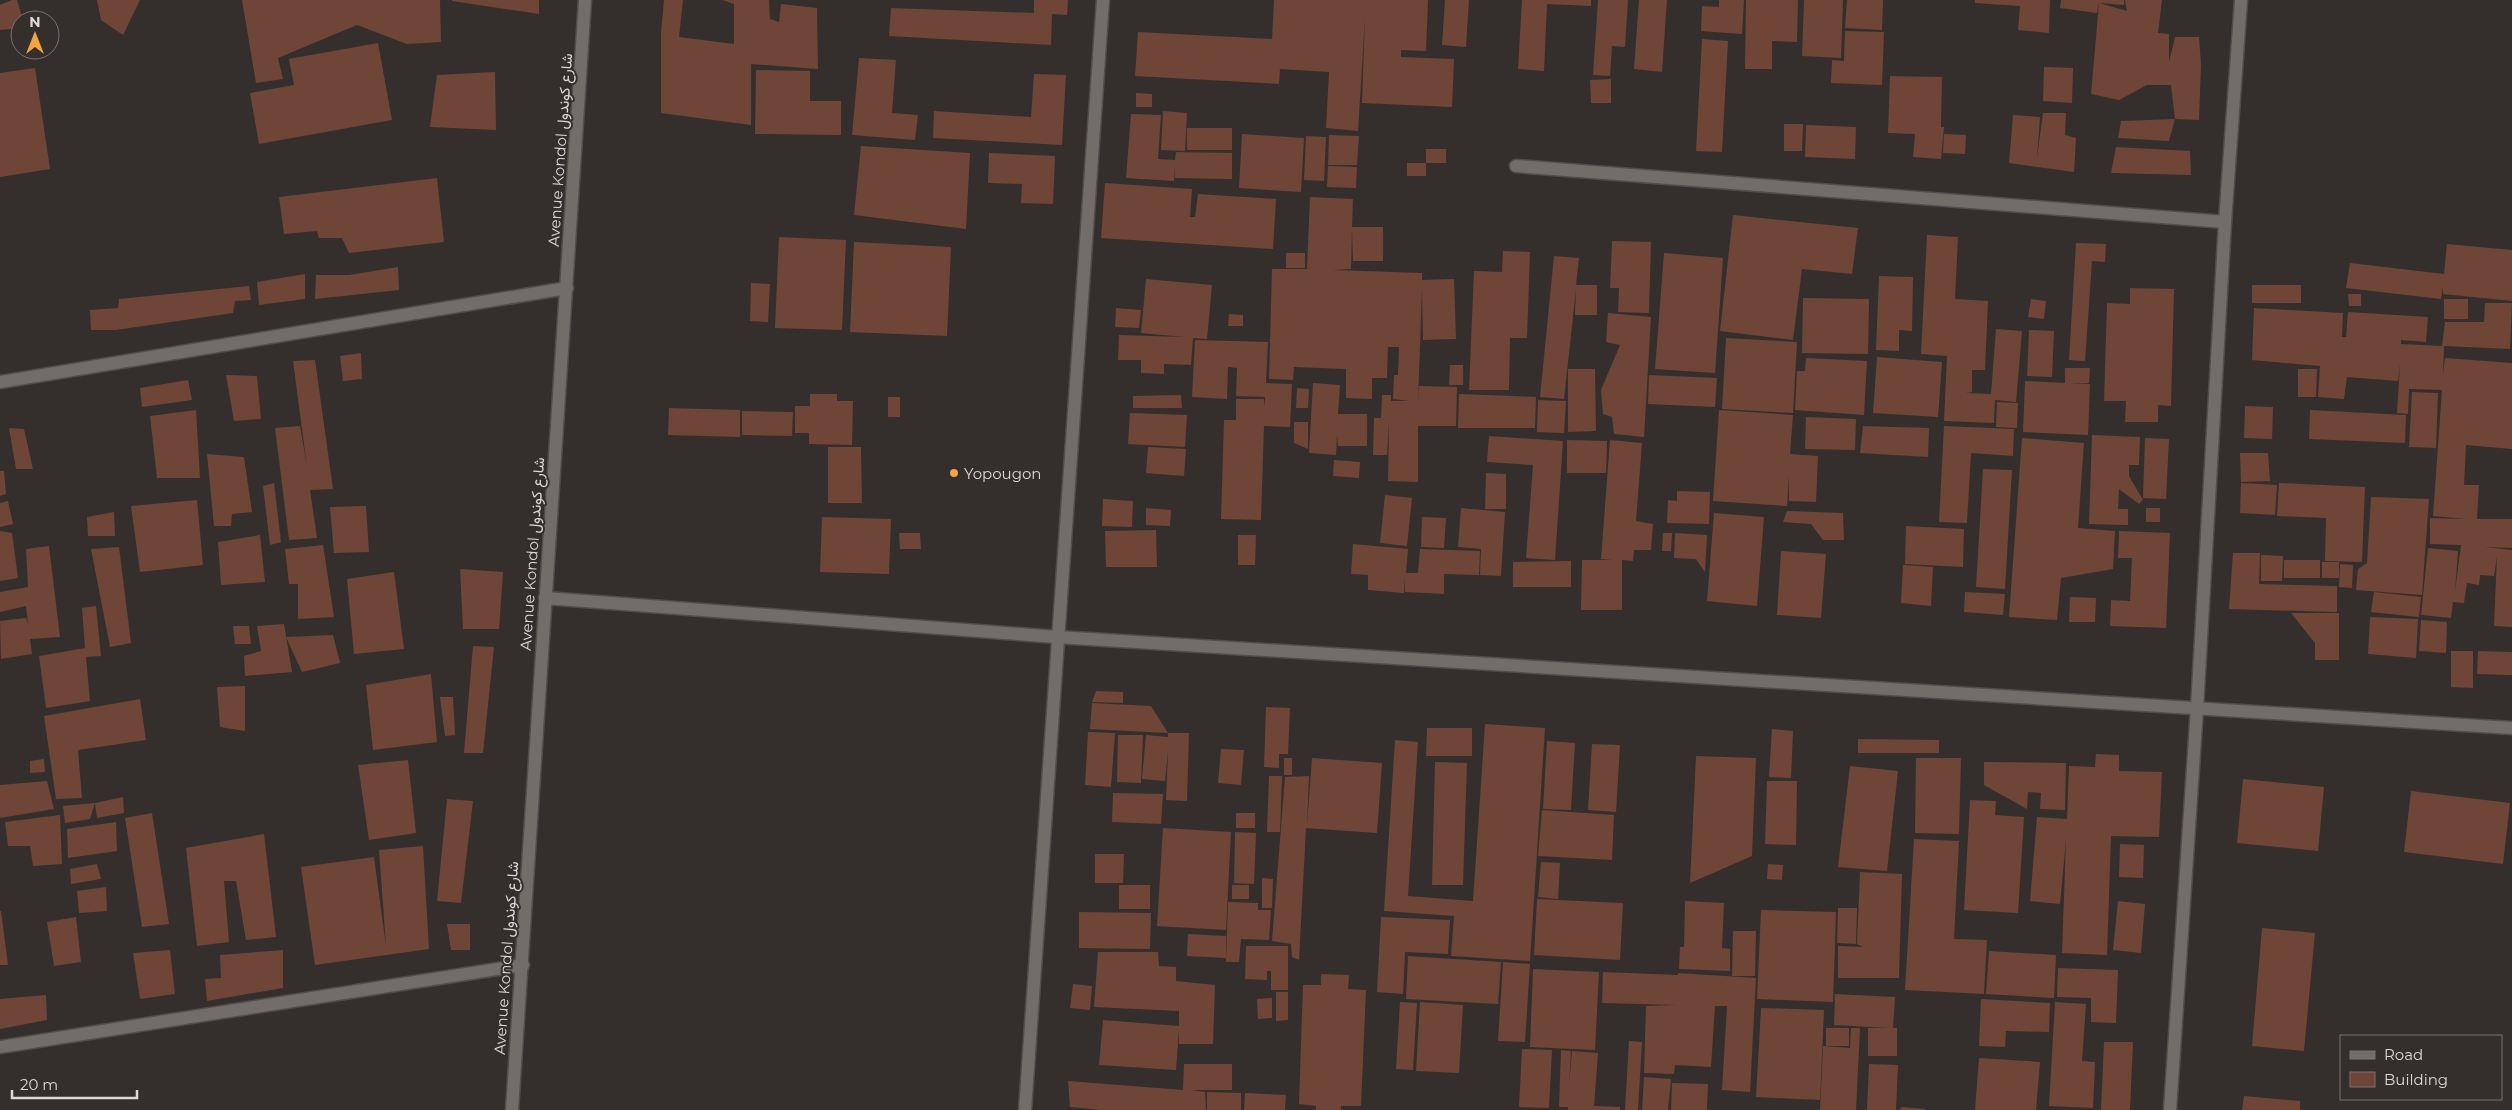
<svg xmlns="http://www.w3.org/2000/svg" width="2512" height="1110" font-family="Montserrat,Vazirmatn,sans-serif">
<rect width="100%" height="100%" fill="#342f2d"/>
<g fill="#6f4537">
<polygon points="12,0 17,0 23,20 20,20 20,28 0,30 0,5"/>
<polygon points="97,0 140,0 123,35 101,20"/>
<polygon points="242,0 440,0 441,42 407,44 357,25 278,58 283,79 256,83"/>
<polygon points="452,0 539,0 539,14 452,1"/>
<polygon points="664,0 683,0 679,37 734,44 734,4 722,0 769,0 770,19 779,22 781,4 817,8 818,69 751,64 751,125 661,113 661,33"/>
<polygon points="1034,0 1068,0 1067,15 1052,14 1051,45 889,36 891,8 1034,13"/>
<polygon points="1274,0 1428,0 1426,51 1401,50 1401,57 1454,59 1452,107 1362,103 1365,17 1358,131 1326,128 1329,72 1280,69 1279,84 1135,76 1138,32 1272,39"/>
<polygon points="1445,0 1469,0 1466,47 1442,45"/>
<polygon points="1522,0 1591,0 1591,6 1547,4 1544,71 1518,69"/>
<polygon points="1598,0 1628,0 1625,47 1612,46 1610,76 1593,75"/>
<polygon points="1639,0 1667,0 1662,72 1634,69"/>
<polygon points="1719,0 1744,0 1742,34 1701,31 1702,6 1719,7"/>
<polygon points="1746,0 1798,0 1797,42 1772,41 1772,69 1745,69"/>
<polygon points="1804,0 1843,0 1841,58 1802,56"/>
<polygon points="1847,0 1883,0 1882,30 1845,28"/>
<polygon points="1975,0 2050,0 2049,33 2018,30 2020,6 1975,3"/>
<polygon points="2061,0 2124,0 2124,5 2099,3 2097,13 2060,8"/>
<polygon points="2125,0 2162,0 2158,33 2169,34 2169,62 2175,37 2199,37 2201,65 2199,120 2175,119 2169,141 2118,138 2121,121 2175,119 2171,85 2147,85 2119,100 2091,94 2099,3 2127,11"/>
<polygon points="1845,31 1884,32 1882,85 1831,83 1832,60 1844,61"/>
<polygon points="1702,39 1728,41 1722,152 1696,151"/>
<polygon points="378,43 392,120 259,144 250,93 294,85 289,59"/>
<polygon points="859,58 896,60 892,113 918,115 915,140 852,135"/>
<polygon points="2044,67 2073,68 2072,103 2043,101"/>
<polygon points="35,68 50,169 0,177 0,73"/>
<polygon points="756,70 810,71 810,101 841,101 841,135 755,134"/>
<polygon points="495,72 496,130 430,127 437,75"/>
<polygon points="1034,74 1066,75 1062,145 933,138 934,111 1031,117"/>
<polygon points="1890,76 1942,77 1941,127 1944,127 1941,159 1913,157 1915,134 1888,133"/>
<polygon points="1611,79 1611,103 1591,103 1590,80"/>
<polygon points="1136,93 1152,94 1152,107 1136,107"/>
<polygon points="1163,111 1187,113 1185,151 1161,150"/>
<polygon points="2043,113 2066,113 2065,135 2076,138 2074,172 2009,163 2013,115 2040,117 2037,158"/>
<polygon points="1131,114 1161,115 1158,159 1175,160 1176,152 1232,153 1232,179 1175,178 1175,167 1174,181 1126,178"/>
<polygon points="1784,124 1803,124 1802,151 1784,151"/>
<polygon points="1806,125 1856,127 1855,159 1805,157"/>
<rect x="1187" y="128" width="45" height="22"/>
<polygon points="1242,134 1304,138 1301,192 1239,188"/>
<polygon points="1944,134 1966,135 1965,154 1943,153"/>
<polygon points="1329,135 1359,136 1357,165 1328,165"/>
<polygon points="1306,136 1326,137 1324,181 1304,180"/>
<polygon points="861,146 970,153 966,229 854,215"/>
<polygon points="2116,147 2190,151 2191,175 2111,173"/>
<rect x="1426" y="149" width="20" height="14"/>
<polygon points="989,153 1055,156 1053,204 1021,203 1022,184 988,183"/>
<rect x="1407" y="163" width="19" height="13"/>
<polygon points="1328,166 1357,167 1356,188 1327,187"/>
<polygon points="437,178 444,242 349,253 342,238 319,238 317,231 284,234 279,197"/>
<polygon points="1105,183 1192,189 1190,217 1195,217 1198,194 1276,199 1273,249 1101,238"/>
<polygon points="1310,197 1353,199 1352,227 1383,227 1383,261 1353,261 1352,230 1351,269 1333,270 1422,273 1422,280 1454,279 1456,339 1423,340 1422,290 1418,401 1419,386 1457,387 1456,426 1418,426 1418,482 1388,481 1389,422 1387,455 1373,455 1374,418 1381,418 1382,395 1391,395 1391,401 1410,401 1393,399 1394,375 1398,375 1399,347 1388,347 1387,378 1372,378 1372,399 1346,398 1346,369 1294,367 1293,380 1269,379 1272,269 1307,269"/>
<polygon points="1733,215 1858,228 1852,274 1802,269 1793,340 1720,331"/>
<polygon points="1927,235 1958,237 1955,299 1988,301 1985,370 1972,370 1972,392 1966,393 1991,394 1996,329 2022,331 2016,402 1995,400 1994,423 1944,421 1947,356 1921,354"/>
<polygon points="779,237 846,240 842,330 775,328"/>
<polygon points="1612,241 1651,242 1649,313 1618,312 1619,288 1610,288"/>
<polygon points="854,242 951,247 947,336 850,332"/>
<polygon points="2076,243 2106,244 2105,262 2092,261 2085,361 2069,360"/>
<polygon points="2447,244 2512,250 2512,301 2443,294 2443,286 2441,299 2346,288 2350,263 2444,274"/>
<polygon points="1503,251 1530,252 1527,338 1510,338 1509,390 1469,390 1474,271 1502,272"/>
<rect x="1286" y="253" width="19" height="15"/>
<polygon points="1664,253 1723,258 1715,373 1655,369"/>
<polygon points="1554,256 1579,258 1576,285 1597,285 1597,315 1575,315 1576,289 1564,399 1540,397"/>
<polygon points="398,267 399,290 315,299 316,275 349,275"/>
<polygon points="305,274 305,299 259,305 257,282"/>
<polygon points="1879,276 1913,277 1912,331 1899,330 1899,351 1876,350"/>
<polygon points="1146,279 1212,285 1207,339 1193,338 1191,365 1164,364 1164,374 1141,373 1141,360 1118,360 1119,335 1184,337 1141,333"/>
<polygon points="751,283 770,284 768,322 750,321"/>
<rect x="2252" y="285" width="49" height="18"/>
<polygon points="249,286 251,300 235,301 233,313 116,330 91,330 90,310 118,308 119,299"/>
<polygon points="2130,288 2174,289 2171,406 2158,405 2158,422 2125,422 2126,401 2104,401 2107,303 2130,304"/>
<polygon points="2348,294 2361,294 2361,306 2349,306"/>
<polygon points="1803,298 1869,299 1868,354 1802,353"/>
<polygon points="2031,299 2046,301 2044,319 2028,317"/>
<rect x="2444" y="299" width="24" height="20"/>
<polygon points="2485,303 2512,303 2510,349 2444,346 2443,375 2445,358 2512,363 2512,449 2466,445 2464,485 2479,485 2477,519 2512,519 2512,548 2485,547 2512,550 2512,627 2494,626 2497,556 2494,576 2480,575 2479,585 2467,583 2464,603 2453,602 2451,618 2421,615 2428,548 2458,551 2455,592 2461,545 2430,544 2430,518 2466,519 2433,516 2442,390 2409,389 2408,414 2397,413 2400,364 2398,381 2347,377 2344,399 2318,397 2320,366 2252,360 2254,308 2343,313 2342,337 2346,337 2348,312 2428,317 2426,342 2401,340 2401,344 2442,346 2445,322 2484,322"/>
<polygon points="1116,308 1141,310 1139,328 1115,327"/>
<polygon points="1608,313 1651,317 1644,437 1614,434 1612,417 1603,414 1601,390 1620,345 1606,342"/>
<polygon points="1229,314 1243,315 1243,326 1228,326"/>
<polygon points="2029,330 2054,331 2052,377 2027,376"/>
<polygon points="1726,338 1797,342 1793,413 1722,409"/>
<polygon points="1195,340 1268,342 1266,383 1292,384 1290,427 1264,426 1261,520 1221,519 1224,420 1236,420 1236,399 1264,399 1265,408 1265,397 1236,396 1237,368 1228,367 1227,399 1192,397"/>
<polygon points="361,353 362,379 343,381 340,356"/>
<polygon points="1877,357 1942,362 1938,417 1873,413"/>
<polygon points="1806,358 1867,361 1864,415 1795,410 1797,371 1805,371"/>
<polygon points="315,360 333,489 310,490 317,538 289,540 275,428 300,426 307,467 293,361"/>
<polygon points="1450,365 1463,365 1463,385 1449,385"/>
<polygon points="2065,368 2090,368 2089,383 2070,383 2090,384 2088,435 2023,432 2025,381 2065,383"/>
<polygon points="1568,369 1595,369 1596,431 1568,432"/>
<polygon points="2298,369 2317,369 2316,397 2298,397"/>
<polygon points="226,375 257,376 261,419 234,421"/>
<polygon points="1649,375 1717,378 1715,407 1648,404"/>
<polygon points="188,380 192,400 142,407 140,388"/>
<polygon points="1313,383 1340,385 1338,414 1367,414 1367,446 1338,446 1337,435 1336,455 1309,453"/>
<polygon points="1297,388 1309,389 1308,408 1296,408"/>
<polygon points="2412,392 2438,393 2436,448 2409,447"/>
<polygon points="810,394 837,394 837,401 853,401 852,445 809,444 809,433 795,433 795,406 810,406"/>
<polygon points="1459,394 1536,397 1535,428 1458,428"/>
<polygon points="1181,395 1182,408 1133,408 1133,396"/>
<rect x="888" y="397" width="12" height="20"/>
<polygon points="1538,400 1566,401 1564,433 1537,432"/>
<polygon points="1997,402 2018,403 2017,428 1996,427"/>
<polygon points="2245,406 2273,407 2272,439 2244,438"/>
<polygon points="669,408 740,410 740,437 668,435"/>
<polygon points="196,410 200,478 157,478 150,416"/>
<polygon points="1719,410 1793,415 1790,454 1818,456 1816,502 1789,501 1789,475 1787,506 1713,501"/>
<polygon points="2310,410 2406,415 2405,443 2309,439"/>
<polygon points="742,411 793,412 792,436 742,435"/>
<polygon points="1130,413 1187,415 1185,447 1128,444"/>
<polygon points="1806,417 1856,419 1855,450 1805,449"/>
<polygon points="1294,422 1308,422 1308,449 1294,443"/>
<polygon points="1863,426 1929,428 1928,457 1860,453"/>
<polygon points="1944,426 2014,429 2013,456 1971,453 1967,523 1939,522"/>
<polygon points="9,428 24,429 33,469 16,469"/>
<polygon points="2092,435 2140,437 2139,465 2129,465 2129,476 2143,500 2139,504 2119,489 2118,509 2128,509 2128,525 2089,524"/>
<polygon points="1489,436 1563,441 1555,560 1526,558 1533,465 1487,462"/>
<polygon points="2022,438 2084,443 2078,528 2115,531 2113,569 2061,578 2057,620 2009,617"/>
<polygon points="2145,438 2169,439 2166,499 2143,498"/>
<polygon points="1567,440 1607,441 1606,473 1567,473"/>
<polygon points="1610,440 1642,443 1636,521 1653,524 1651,550 1634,550 1633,561 1622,560 1622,610 1581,610 1582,560 1612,560 1601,559"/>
<polygon points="828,447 861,447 862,503 828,503"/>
<polygon points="1148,447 1186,449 1184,476 1146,473"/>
<polygon points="2240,453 2268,453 2270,481 2241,482"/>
<polygon points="207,454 244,457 252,512 232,514 231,526 214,526"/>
<polygon points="1334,460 1360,462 1359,478 1333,476"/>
<polygon points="1983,469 2012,470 2005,589 1976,587"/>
<polygon points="0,471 4,471 6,494 0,496"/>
<polygon points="1486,473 1506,474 1506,509 1485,509"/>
<polygon points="274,483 281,542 270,545 263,486"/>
<polygon points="2241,483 2277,485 2275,515 2240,513"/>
<polygon points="2279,483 2365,487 2362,562 2325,561 2326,518 2277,516"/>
<polygon points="1677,491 1710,492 1709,524 1667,523 1668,500 1677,501"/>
<polygon points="1385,495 1412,498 1407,546 1380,543"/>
<polygon points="2371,497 2429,499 2422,595 2356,590 2358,569 2367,563"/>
<polygon points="1103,499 1133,501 1132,527 1102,526"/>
<polygon points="197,500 203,565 140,572 131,506"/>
<polygon points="8,501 13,524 0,527 0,503"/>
<polygon points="366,506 369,552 334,553 330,507"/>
<polygon points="1146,508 1171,510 1170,526 1146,525"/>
<polygon points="1461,508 1505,512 1501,576 1480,575 1481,549 1458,547"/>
<rect x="2146" y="508" width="14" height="14"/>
<polygon points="1787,511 1843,513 1844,540 1823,540 1811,524 1783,522"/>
<polygon points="114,512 115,536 88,536 87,517"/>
<polygon points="1714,513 1764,517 1757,606 1707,601"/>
<polygon points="822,517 891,519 889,574 820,572"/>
<polygon points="1422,517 1446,518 1444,548 1421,547"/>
<polygon points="1906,526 1964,529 1963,567 1905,564"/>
<polygon points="1156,530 1157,567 1106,567 1105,531"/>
<polygon points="0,531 12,533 18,578 0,581"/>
<polygon points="2119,531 2170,533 2166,628 2110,626 2111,600 2130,601 2132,558 2118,558"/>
<polygon points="899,533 920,533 921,549 900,549"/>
<polygon points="1663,533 1672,533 1671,551 1662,551"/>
<polygon points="1675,533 1707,535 1705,572 1696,559 1674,558"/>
<polygon points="260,535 265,582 221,585 218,542"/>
<polygon points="1238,535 1256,535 1255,565 1238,565"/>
<polygon points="1353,544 1408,549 1406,573 1418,573 1420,549 1480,551 1479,575 1444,574 1444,594 1405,592 1405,577 1404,593 1368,590 1368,575 1351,574"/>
<polygon points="323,545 334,617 298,619 298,584 289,584 285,549"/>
<polygon points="49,546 60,637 30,639 32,654 1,659 0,621 26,618 28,624 26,606 0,612 0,592 28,587 26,549"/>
<polygon points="119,547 131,643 110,647 91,549"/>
<polygon points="1781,551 1826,554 1821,618 1777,615"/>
<polygon points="2233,553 2260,553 2259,584 2337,586 2337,612 2229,609"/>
<polygon points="2261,555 2283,556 2282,581 2261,581"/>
<rect x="2284" y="560" width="36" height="18"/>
<polygon points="1571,561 1571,587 1513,587 1513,562"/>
<rect x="2322" y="562" width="17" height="16"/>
<polygon points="2340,564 2353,565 2352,588 2339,587"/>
<polygon points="1903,565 1933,567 1931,606 1901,603"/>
<polygon points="460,569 503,572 499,629 463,629"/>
<polygon points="394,572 404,649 354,654 347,579"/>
<polygon points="1965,592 2005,594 2003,615 1964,612"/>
<polygon points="2374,592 2421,597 2419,617 2371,612"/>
<polygon points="2070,597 2096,598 2095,622 2069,622"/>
<polygon points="96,606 101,656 86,657 90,701 46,708 39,656 85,648 82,608"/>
<polygon points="2291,613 2339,613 2339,660 2315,660 2315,643"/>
<polygon points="2370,617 2418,619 2416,658 2368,654"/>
<polygon points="2421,620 2447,622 2446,653 2419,651"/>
<polygon points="284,624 292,672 245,676 244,656 261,651 257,626"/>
<polygon points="233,626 249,626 251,644 235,644"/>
<polygon points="333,635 340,663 302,672 286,637"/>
<polygon points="473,646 494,647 483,753 464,753"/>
<polygon points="2451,651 2473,651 2473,688 2451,687"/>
<polygon points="2478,651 2512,652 2512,675 2477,674"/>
<polygon points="431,674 437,742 373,750 366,685"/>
<polygon points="245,686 245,731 220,727 217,687"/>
<polygon points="1096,691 1123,692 1123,703 1092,702"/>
<polygon points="440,697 453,697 455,735 445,736"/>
<polygon points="140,699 146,740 78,750 82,798 56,799 44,716"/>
<polygon points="1092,703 1151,706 1168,733 1189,733 1187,801 1166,800 1168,751 1165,781 1142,779 1146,735 1168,737 1168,733 1090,729"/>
<polygon points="1266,707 1290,708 1288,754 1279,754 1279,768 1264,767"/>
<polygon points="1485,724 1545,728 1530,961 1451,956 1454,916 1384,911 1395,740 1418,742 1408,896 1473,901"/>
<polygon points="1427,728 1472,728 1472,756 1426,756"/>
<polygon points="1772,729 1793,731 1791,778 1769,777"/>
<polygon points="1088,732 1115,733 1111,787 1085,785"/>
<polygon points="1118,735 1143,735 1141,783 1117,782"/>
<polygon points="1858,739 1939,740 1939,753 1858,753"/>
<polygon points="1547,741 1575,743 1571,810 1543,809"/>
<polygon points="1592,744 1620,745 1616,812 1588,810"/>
<polygon points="1221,749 1244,750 1241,785 1218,783"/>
<polygon points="2096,754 2119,755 2119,771 2162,772 2159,837 2111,836 2107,955 2062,953 2066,840 2060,904 2030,901 2037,817 2067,819 2069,766 2095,767"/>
<polygon points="1696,756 1756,758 1752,856 1690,883"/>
<rect x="1284" y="758" width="8" height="17"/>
<polygon points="1312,758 1382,763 1377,833 1306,828 1299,960 1292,957 1291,944 1272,941 1285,777 1309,776 1307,826"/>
<polygon points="1916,758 1961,758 1959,834 1915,833"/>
<polygon points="44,759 45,772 30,773 30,761"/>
<polygon points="408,760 416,833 369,840 358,765"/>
<polygon points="1435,762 1467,763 1463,885 1432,885"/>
<polygon points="1984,762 2066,763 2065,810 2040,809 2041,793 2028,792 2027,809 1984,785"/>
<polygon points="1850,766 1898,771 1887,871 1838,867"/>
<polygon points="1269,776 1282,776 1280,832 1267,832"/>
<polygon points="2243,779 2324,787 2318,851 2237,843"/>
<polygon points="47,781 54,809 0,818 0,785"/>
<polygon points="1767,781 1797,781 1796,845 1765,844"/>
<polygon points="2411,791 2510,803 2503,864 2404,852"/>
<polygon points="1113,793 1163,794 1161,824 1112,822"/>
<polygon points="123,797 124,813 97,818 95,803"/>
<polygon points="447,799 473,801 461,903 437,901"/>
<polygon points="1970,800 1996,801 1995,815 2024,817 2018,913 1964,910"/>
<polygon points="95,803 90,819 65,823 63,806"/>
<polygon points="1542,810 1614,815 1612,860 1538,856"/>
<polygon points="152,813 169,924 142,927 125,818"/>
<rect x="1236" y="813" width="19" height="15"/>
<polygon points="60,815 62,864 33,866 30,846 8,846 5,822"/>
<polygon points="116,822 117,851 68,858 67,829"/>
<polygon points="1163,828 1231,832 1226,930 1157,926"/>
<polygon points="1235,832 1256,833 1254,884 1234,883"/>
<polygon points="264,834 276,937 246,940 236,881 224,881 229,942 197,946 186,848"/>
<polygon points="1914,839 1959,841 1954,939 1987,940 1984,994 1905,990"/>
<polygon points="2120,844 2144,845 2143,878 2119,877"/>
<polygon points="423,846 429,949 315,965 301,867 374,857 386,946 379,850"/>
<polygon points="1095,854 1124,854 1123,883 1095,883"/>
<polygon points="1541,862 1560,863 1558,899 1538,897"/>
<polygon points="97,864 101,879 71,884 70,869"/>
<polygon points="1768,864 1783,865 1782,880 1767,879"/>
<polygon points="1860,872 1902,874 1899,978 1838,978 1838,946 1863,947 1857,944"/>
<polygon points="1262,878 1273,879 1272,908 1262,908"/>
<rect x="1119" y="885" width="31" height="24"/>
<rect x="1232" y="885" width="17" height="14"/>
<polygon points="106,887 107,911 79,913 77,891"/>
<polygon points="1537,899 1623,903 1620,960 1534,955"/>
<polygon points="1685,901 1724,903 1722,948 1730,949 1730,971 1679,969 1680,947 1684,947"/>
<polygon points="2118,901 2145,904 2141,953 2113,950"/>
<polygon points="1228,902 1258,903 1258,910 1271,910 1269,940 1241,939 1239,962 1226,962"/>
<polygon points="1838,908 1857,908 1856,944 1837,943"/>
<polygon points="1761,910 1836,912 1833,1002 1757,999"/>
<polygon points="0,911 1,911 8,965 0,965"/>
<polygon points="1079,912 1151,913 1150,949 1079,948"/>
<polygon points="76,917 81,962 54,966 47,922"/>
<polygon points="1381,917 1450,920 1448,954 1405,952 1403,994 1377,992"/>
<polygon points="447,924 470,924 470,950 451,950"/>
<polygon points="2262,928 2315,933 2304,1051 2252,1046"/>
<polygon points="1733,931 1756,931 1755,976 1732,976"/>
<polygon points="1188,934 1226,936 1226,958 1187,956"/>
<polygon points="1246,946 1288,946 1288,990 1271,990 1271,971 1267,971 1267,980 1245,979"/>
<polygon points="170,950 175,994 140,999 133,953"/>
<polygon points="283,950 283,988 207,1001 205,979 221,978 220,955"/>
<polygon points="1989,951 2056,955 2054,998 1986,994"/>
<polygon points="1098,952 1158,952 1159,966 1176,967 1176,981 1215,985 1213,1044 1179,1044 1179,1030 1176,1070 1099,1065 1103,1020 1179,1026 1179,1011 1094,1007"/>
<polygon points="1408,956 1501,962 1498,1004 1406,999"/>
<polygon points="1503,962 1530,964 1525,1042 1498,1041"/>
<polygon points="2058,968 2118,970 2116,1023 2091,1022 2091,998 2057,997"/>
<polygon points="1533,969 1599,972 1595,1050 1530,1047"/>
<polygon points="1603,972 1678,975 1678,973 1756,978 1750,1092 1722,1090 1727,1006 1715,1006 1711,1067 1675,1065 1674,1074 1644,1073 1646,1006 1676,1005 1602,1003"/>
<polygon points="1321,974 1349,975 1348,989 1366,990 1361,1106 1341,1106 1341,1110 1316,1110 1316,1106 1299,1104 1303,985 1321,985"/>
<polygon points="1073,984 1092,986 1090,1010 1070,1008"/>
<polygon points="1276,992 1288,992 1288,1020 1276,1021"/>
<polygon points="1835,994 1895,997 1893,1028 1897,1028 1897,1056 1868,1056 1868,1028 1889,1028 1834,1025"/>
<polygon points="46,995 47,1020 0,1029 0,999"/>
<polygon points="1272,998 1272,1018 1258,1019 1257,999"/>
<polygon points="1981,999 2050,1003 2049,1032 2006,1031 2005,1047 1979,1046"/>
<polygon points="1400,1002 1417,1003 1413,1070 1396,1069"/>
<polygon points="1420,1002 1463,1005 1459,1073 1416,1071"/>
<polygon points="2055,1002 2086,1004 2082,1061 2095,1062 2093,1108 2049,1106"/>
<polygon points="1761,1008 1824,1010 1820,1100 1756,1097"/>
<rect x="1826" y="1028" width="23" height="18"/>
<polygon points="1851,1028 1860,1028 1856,1110 1820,1110 1823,1046 1850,1048"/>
<polygon points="1629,1041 1642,1042 1638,1110 1625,1110"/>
<polygon points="2104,1042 2133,1042 2130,1110 2101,1110"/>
<polygon points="1522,1049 1552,1050 1549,1108 1519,1107"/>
<polygon points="1561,1050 1571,1051 1569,1085 1572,1051 1598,1053 1594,1106 1620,1107 1620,1110 1568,1110 1568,1107 1559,1107"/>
<polygon points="1979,1058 2040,1062 2036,1110 1975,1110"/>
<polygon points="1184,1064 1232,1064 1232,1090 1192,1090 1205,1092 1206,1110 1102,1110 1070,1107 1068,1081 1183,1090"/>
<polygon points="1869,1064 1898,1065 1896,1110 1867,1110"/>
<polygon points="1644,1077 1671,1079 1668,1110 1642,1110"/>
<polygon points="1672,1083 1708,1084 1707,1110 1671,1110"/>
<polygon points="1207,1092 1241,1093 1241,1110 1207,1110"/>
<polygon points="1245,1093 1286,1095 1285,1110 1244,1110"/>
<polygon points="2244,1096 2300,1101 2300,1110 2242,1110"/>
<polygon points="1901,1107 1925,1109 1925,1110 1900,1110"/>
</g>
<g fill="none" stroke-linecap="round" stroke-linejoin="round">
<g stroke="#524d4c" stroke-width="15">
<g id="minor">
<polyline points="1516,166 2225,222"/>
<polyline points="0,382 567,288"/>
<polyline points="545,598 1057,637 2512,728"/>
<polyline points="0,1047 523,965"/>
<polyline points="1025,1110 1103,0"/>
<polyline points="2170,1110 2197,708 2225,222 2241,0"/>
</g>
</g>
<g stroke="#524d4c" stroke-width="15">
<polyline id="tertiary" points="512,1110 585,0"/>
</g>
<use href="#minor" stroke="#736d6a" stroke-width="12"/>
<use href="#tertiary" stroke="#736d6a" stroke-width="12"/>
</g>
<circle fill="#f2a542" stroke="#342f2d" stroke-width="2" cx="954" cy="473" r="5"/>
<g text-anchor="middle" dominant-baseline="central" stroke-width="4" stroke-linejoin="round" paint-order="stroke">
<g font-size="15" fill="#ddd9d8" stroke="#342f2d">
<text transform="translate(560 150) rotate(-86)">Avenue Kondol شارع كوندول</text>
<text transform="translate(532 554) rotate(-86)">Avenue Kondol شارع كوندول</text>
<text transform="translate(506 958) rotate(-86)">Avenue Kondol شارع كوندول</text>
</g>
<g font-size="15" fill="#ddd9d8" stroke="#342f2d" text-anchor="start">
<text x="964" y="473">Yopougon</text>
</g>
</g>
<rect x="2340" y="1035" width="162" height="65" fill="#342f2d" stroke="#787371"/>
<rect x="2350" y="1051" width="25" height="8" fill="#736d6a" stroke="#787371"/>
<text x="2384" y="1060" font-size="15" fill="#ddd9d8">Road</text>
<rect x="2350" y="1072" width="25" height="15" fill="#6f4537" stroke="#787371"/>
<text x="2384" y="1085" font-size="15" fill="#ddd9d8">Building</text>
<g transform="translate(35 35)"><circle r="24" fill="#342f2d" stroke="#787371"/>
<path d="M0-4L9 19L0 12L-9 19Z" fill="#f2a542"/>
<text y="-8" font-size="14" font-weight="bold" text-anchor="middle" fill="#ddd9d8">N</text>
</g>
<path d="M12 1090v8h125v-8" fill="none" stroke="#ddd9d8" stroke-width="2.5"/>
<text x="20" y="1090" font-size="15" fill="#ddd9d8" stroke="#342f2d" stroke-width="4" paint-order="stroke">20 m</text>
</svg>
